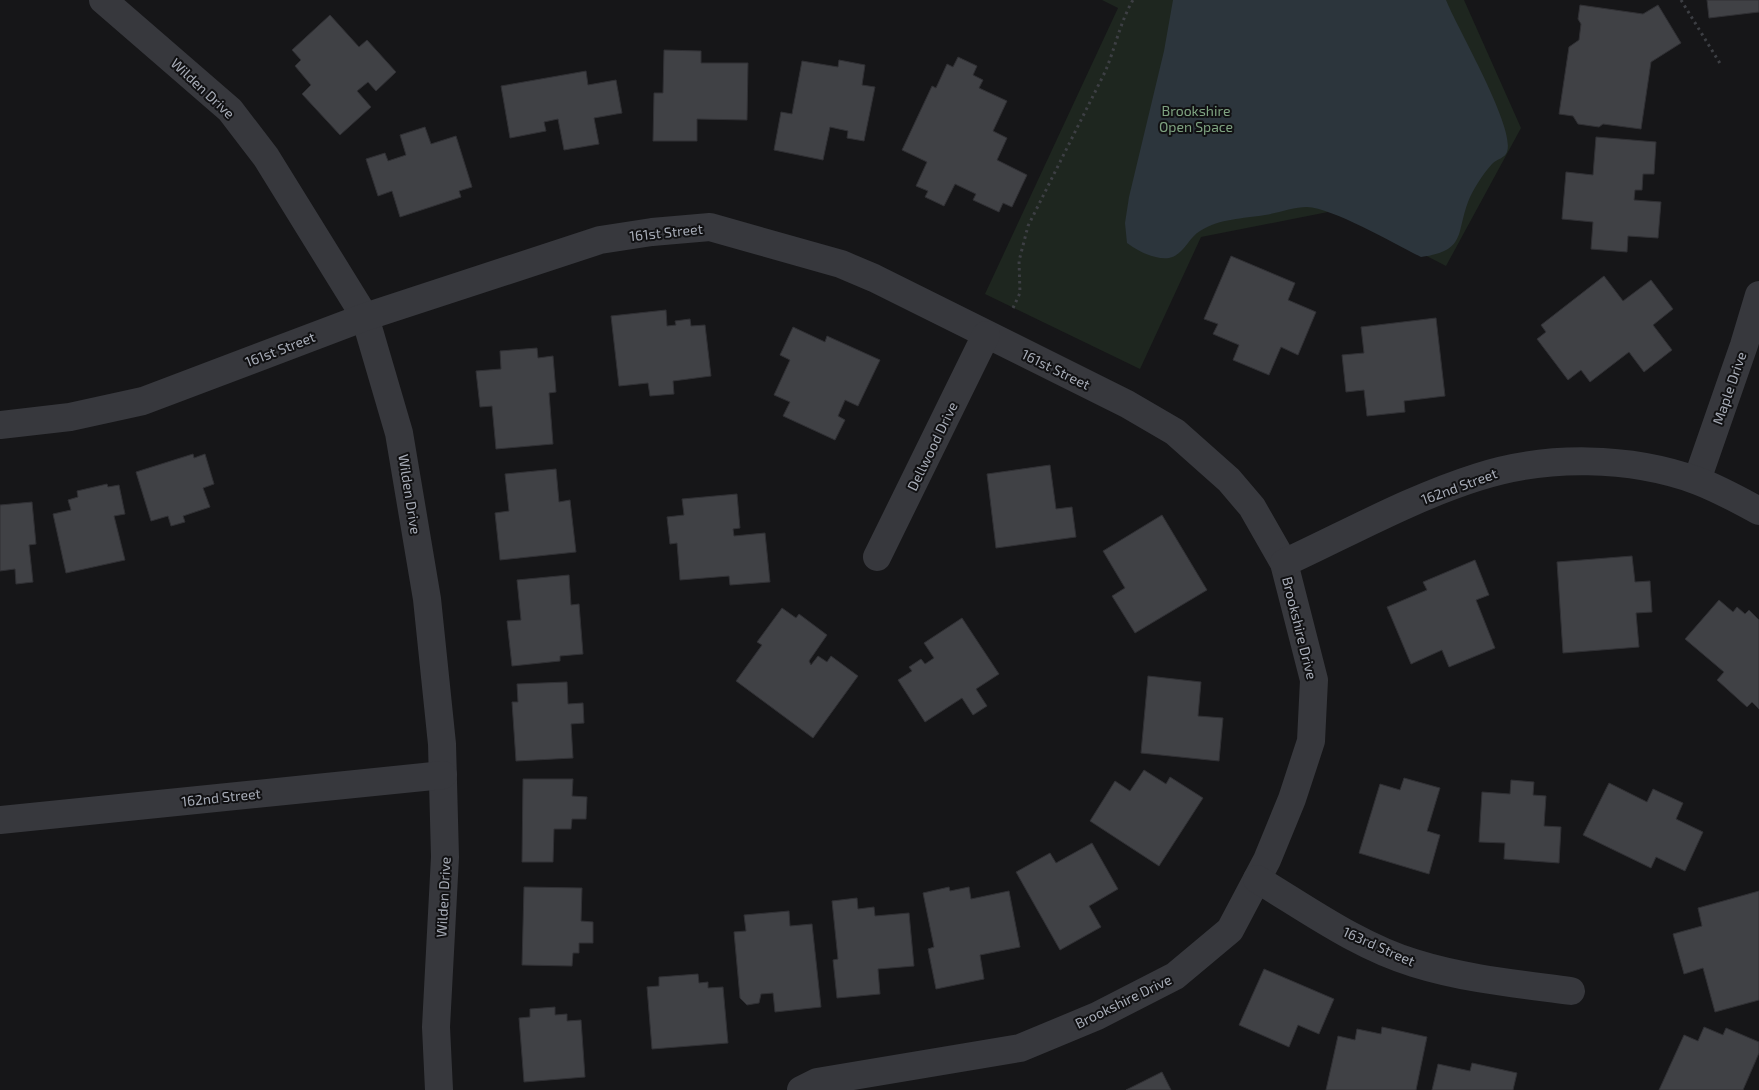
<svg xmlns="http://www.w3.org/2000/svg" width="1759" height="1090" font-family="'Exo 2',sans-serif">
<rect width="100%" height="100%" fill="#161618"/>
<polygon fill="#1e261f" points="1102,0 1464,0 1521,128 1446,266 1338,210 1201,237 1140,369 985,294 1118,8"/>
<path fill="#2c353c" d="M1173 0H1446C1457 28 1516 128 1507 152 1505 158 1497 159 1492 164 1483 174 1473 189 1468 202 1456 234 1466 251 1421 257 1395 244 1333 208 1307 207 1294 207 1278 213 1265 215 1242 219 1221 218 1200 231 1188 238 1184 255 1169 258 1155 260 1138 251 1127 243L1125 223 1129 197 1164 51Z"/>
<g fill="#404145" stroke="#303034">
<polygon points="1707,0 1759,0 1759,12 1709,18"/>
<polygon points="1580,5 1643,14 1658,5 1681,43 1651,62 1641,129 1603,124 1599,127 1578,124 1573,116 1559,114 1569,47 1579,40 1581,24 1578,19"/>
<polygon points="330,15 359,47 367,40 396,72 376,91 368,82 357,91 371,107 340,135 302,94 311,85 295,66 301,60 292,50"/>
<polygon points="664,50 701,51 701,63 748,63 747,120 697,119 697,141 653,141 654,93 663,93"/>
<polygon points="958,57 977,66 973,75 983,80 979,88 1007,101 993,131 1007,138 997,160 1027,175 1012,207 1003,203 999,212 973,200 976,194 955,184 944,206 925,197 928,191 916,186 927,162 902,150 932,86 936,88 947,64 953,67"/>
<polygon points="839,60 865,65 862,85 875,87 864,141 847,138 848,131 830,127 823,160 774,150 781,112 792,114 802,61 838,67"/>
<polygon points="586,71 588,85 616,80 622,113 594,118 599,144 564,150 558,119 544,122 546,131 510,138 501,86"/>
<polygon points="425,127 431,144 456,136 472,187 459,191 461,197 400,217 392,191 378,196 366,159 385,153 388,161 406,155 400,135"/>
<polygon points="1596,137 1656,142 1654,174 1643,174 1642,190 1635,190 1634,200 1661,202 1658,238 1628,236 1627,252 1591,249 1593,222 1562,219 1566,172 1593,175"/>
<polygon points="1231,256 1295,283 1288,300 1316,312 1298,355 1281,347 1269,375 1233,360 1239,345 1213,334 1218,324 1204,319"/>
<polygon points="1604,276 1623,301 1651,280 1673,309 1653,325 1672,350 1644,372 1629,352 1590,382 1581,370 1568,380 1537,339 1546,332 1541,325"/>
<polygon points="666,310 667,326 676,325 675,321 690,319 691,326 705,325 711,376 673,381 674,394 650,396 648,383 619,386 611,316"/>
<polygon points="1436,318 1445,396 1404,401 1405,412 1367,416 1364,390 1346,392 1342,355 1364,353 1361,327"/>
<polygon points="793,327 825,342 827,336 880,360 858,406 845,400 838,416 845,420 835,440 783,416 790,402 774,395 790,360 780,355"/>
<polygon points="537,348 538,358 553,356 556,392 549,393 553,444 496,449 492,406 480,407 476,371 501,369 500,351"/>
<polygon points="193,454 194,458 205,454 214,484 203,488 210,507 183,516 185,522 171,526 168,516 151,521 136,472"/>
<polygon points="1050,465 1056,509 1072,507 1076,537 996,548 987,474"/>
<polygon points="556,469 559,502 570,500 576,552 500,560 495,513 509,511 505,474"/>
<polygon points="107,484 108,487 119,485 125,514 114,516 125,560 66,573 53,514 71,510 68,500 78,497 77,491"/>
<polygon points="737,494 740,528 733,529 734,536 765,533 770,582 730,585 729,576 680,580 677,543 670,544 667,517 684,515 682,499"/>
<polygon points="32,502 36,544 29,545 33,582 16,584 15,569 0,571 0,505"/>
<polygon points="1162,515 1207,590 1135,633 1112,596 1125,588 1103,551"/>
<polygon points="1632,556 1635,582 1650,581 1652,612 1636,613 1639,647 1563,653 1557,562"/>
<polygon points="1475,560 1489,595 1476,600 1495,648 1449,667 1442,650 1411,664 1387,607 1427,590 1423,582"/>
<polygon points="569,575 571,605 579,604 583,654 560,656 560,661 512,666 507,621 521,620 517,580"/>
<polygon points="1719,600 1733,612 1737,607 1745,614 1749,610 1759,620 1759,709 1752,702 1747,707 1717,680 1724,672 1685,639"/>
<polygon points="782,608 796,618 799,614 827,635 809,661 811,665 818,656 827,662 831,656 858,676 813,738 736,681 762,645 757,642"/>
<polygon points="962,618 999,674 976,689 987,706 973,715 962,698 925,722 898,680 912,671 909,667 921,659 925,664 934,658 924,643"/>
<polygon points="1148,676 1201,682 1198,716 1223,718 1219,761 1141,753"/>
<polygon points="567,682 568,704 583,703 584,723 571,724 573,758 516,761 512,702 518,702 517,684"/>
<polygon points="1144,770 1166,784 1170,777 1203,798 1159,866 1090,821 1115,781 1130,791"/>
<polygon points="1404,778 1440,788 1427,831 1440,835 1429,874 1359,853 1380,784 1400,790"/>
<polygon points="523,779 573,779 572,796 587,797 586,819 572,819 571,829 554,829 553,862 522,862"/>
<polygon points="1511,780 1534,782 1533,795 1546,796 1544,826 1561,827 1559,863 1504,859 1505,843 1479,842 1482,792 1510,794"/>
<polygon points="1609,783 1647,802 1653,789 1683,803 1676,819 1703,832 1685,871 1656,857 1651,868 1583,835"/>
<polygon points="1092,843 1118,889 1089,906 1101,927 1060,950 1016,872 1050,853 1056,863"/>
<polygon points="524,887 582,888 581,921 593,922 593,943 579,943 579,953 573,953 572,966 522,965"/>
<polygon points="949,887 950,891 969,887 971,899 1009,891 1020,947 980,955 984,979 936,989 928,949 934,947 923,893"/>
<polygon points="1759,891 1759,1000 1715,1012 1703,968 1684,974 1673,934 1702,926 1698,908"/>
<polygon points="857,898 858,909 874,907 875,916 909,913 914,966 878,969 880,994 837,998 833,960 838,959 832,901"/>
<polygon points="789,911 790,926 812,924 821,1007 775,1012 773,993 761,994 759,1003 747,1005 740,998 734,932 746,931 744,915"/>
<polygon points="1264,969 1334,999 1319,1034 1298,1025 1289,1047 1239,1025"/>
<polygon points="698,974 699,983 708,982 708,988 723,987 728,1043 652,1049 647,987 659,986 659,977"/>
<polygon points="555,1007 555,1015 567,1014 567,1021 581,1020 585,1077 524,1082 519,1018 530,1017 530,1009"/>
<polygon points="1382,1027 1427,1037 1416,1090 1326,1090 1338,1036 1355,1040 1357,1029 1381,1034"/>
<polygon points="1704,1027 1723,1035 1726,1028 1759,1042 1759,1053 1743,1090 1659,1090 1684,1035 1698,1041"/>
<polygon points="1472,1063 1517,1073 1513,1090 1432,1090 1438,1064 1470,1071"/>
<polygon points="1162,1072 1171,1090 1126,1090"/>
</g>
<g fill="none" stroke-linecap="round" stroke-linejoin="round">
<g stroke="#3d3f44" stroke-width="3" stroke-dasharray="2.5 4" stroke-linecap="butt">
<polyline points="1681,0 1721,65"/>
<path d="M1013 308 1020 293 1019 261 1028 226 1105 72C1115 49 1120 22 1133 0"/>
</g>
<g stroke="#37383d" stroke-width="28">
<polyline points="103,0 230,110 266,157 365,317 399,433 427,599 442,744 445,857 436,1027 439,1090"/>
<polyline points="0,425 70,417 143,401 365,317 600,240 652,232 710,227 841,264 874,278 1127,404 1175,432 1229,480 1252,507 1284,563 1314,680 1311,741 1292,799 1267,860 1230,930 1175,976 1097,1016 1020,1048 817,1082 801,1090"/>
<polyline points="1697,480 1744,345 1759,295"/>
<polyline points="877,557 986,335"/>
<path d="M1284 563C1347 534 1411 498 1478 477 1546 455 1630 456 1698 481 1719 489 1739 500 1759 511"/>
<polyline points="0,820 443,775"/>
<path d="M1257 879C1307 909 1358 946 1414 963 1465 979 1519 984 1571 991"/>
</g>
</g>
<g text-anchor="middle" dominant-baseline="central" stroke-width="4" stroke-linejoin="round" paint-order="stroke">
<g font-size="14" fill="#a8adb8" stroke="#111113">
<text transform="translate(203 88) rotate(43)">Wilden Drive</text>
<text transform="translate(666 232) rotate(-6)">161st Street</text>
<text transform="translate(280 349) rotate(-21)">161st Street</text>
<text transform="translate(1056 369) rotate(26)">161st Street</text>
<text transform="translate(1729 388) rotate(-71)">Maple Drive</text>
<text transform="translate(932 446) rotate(-64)">Dellwood Drive</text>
<text transform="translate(1459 486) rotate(-20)">162nd Street</text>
<text transform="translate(410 494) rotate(81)">Wilden Drive</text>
<text transform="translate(1300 628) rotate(76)">Brookshire Drive</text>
<text transform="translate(221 797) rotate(-6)">162nd Street</text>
<text transform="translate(443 897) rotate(-87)">Wilden Drive</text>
<text transform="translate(1379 946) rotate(24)">163rd Street</text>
<text transform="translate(1123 1001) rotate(-26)">Brookshire Drive</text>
</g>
<g font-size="14" fill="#7fa381" stroke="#111113">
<text x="1196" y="110">Brookshire<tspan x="1196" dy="16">Open Space</tspan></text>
</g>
</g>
</svg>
